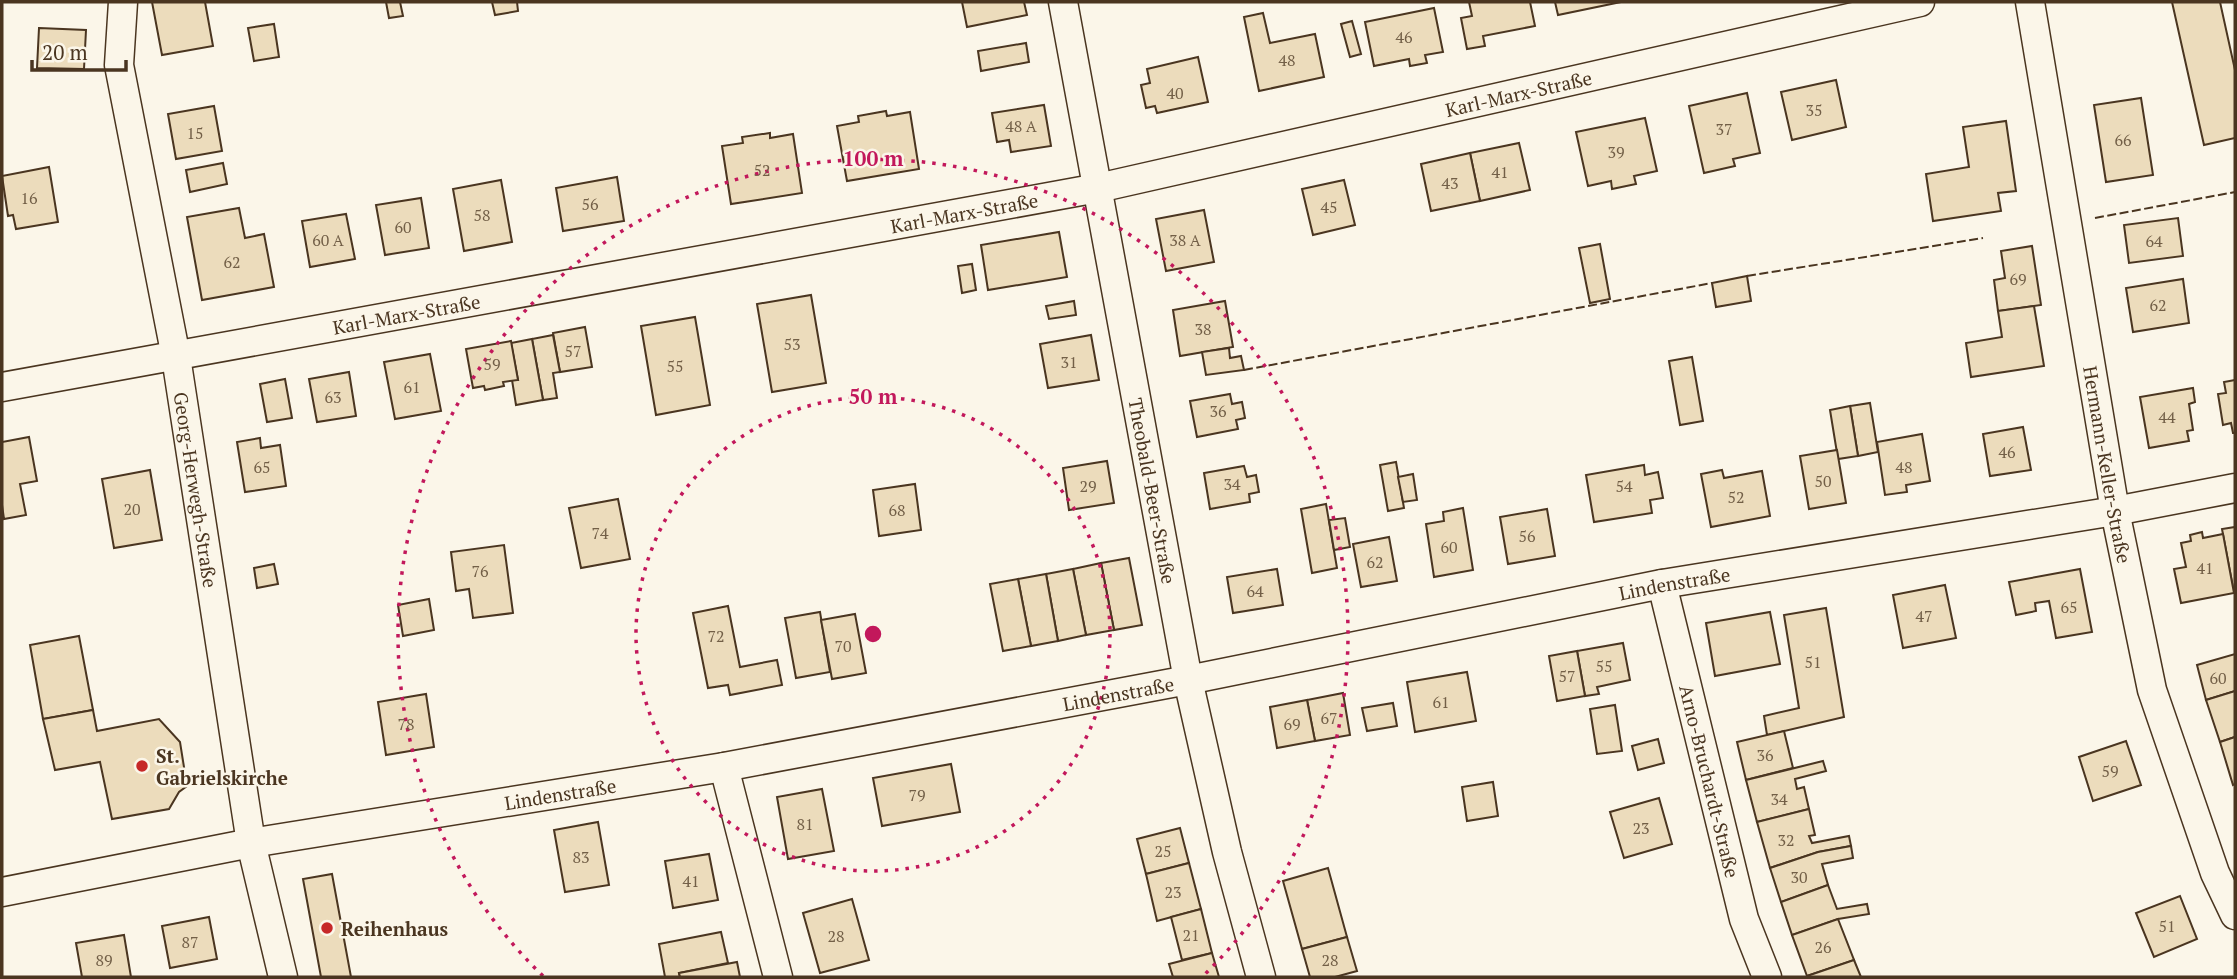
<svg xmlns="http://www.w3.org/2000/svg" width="2237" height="979" font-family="'PT Serif',serif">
<rect width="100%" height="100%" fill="#fbf6e9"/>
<g fill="#ecdcbc" stroke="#4a3520" stroke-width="2">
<polygon points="152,2 205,2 213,46 162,55"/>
<polygon points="386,2 400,2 403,16 389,18"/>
<polygon points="492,2 517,2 518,11 495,15"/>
<polygon points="962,2 1024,2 1027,15 967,27"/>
<polygon points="1469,2 1530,2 1535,26 1483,36 1485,46 1467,49 1461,18 1472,16"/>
<polygon points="1555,2 1621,2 1558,15"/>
<polygon points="2172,2 2220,2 2235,70 2235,138 2204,145"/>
<polygon points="1434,8 1443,52 1425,55 1427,63 1410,66 1409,59 1374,66 1365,22"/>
<polygon points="1263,13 1270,43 1315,34 1324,77 1259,91 1244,17"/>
<polygon points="1352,21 1361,54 1350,57 1341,24"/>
<polygon points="274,24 279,57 254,61 248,28"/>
<polygon points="39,28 86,30 84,69 37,68"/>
<polygon points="1026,43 1029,62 981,71 978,51"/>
<polygon points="1198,57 1208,102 1157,113 1155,106 1146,108 1141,85 1150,83 1147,69"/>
<polygon points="1836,80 1846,127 1792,140 1781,92"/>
<polygon points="1747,93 1760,153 1733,159 1735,166 1704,173 1689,106"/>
<polygon points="2141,98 2153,175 2106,182 2094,105"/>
<polygon points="1044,105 1051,146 1011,152 1009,140 997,142 992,113"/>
<polygon points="214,106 222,151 176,159 168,114"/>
<polygon points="886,111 887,116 910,112 919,169 847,181 837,126 859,122 858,116"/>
<polygon points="1645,118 1657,171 1634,176 1636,184 1612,189 1611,181 1588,186 1576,132"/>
<polygon points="2006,121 2016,191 1998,193 2001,211 1933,221 1926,174 1969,167 1963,127"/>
<polygon points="770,133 770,138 793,134 802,193 731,204 722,146 743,143 742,137"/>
<polygon points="1519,143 1530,190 1480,201 1470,153"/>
<polygon points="1470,153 1480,201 1431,211 1421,164"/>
<polygon points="223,163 227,184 190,192 186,170"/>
<polygon points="49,167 58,222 16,229 13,215 8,216 2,176"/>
<polygon points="617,177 624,221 563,231 556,188"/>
<polygon points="501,180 512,242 464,251 453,189"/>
<polygon points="1344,180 1355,225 1313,235 1302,189"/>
<polygon points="421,198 429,248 385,255 376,205"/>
<polygon points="239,208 245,238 264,234 274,287 202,300 187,217"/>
<polygon points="1204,210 1214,262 1166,271 1156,219"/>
<polygon points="346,214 355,259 310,267 302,221"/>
<polygon points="2178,218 2183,256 2129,263 2124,225"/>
<polygon points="1059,232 1067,277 988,290 981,245"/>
<polygon points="1600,244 1610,299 1590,303 1579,248"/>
<polygon points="2032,246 2041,305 1998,311 1994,280 2005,278 2001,251"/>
<polygon points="972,264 976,290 962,293 958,266"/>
<polygon points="1747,276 1751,301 1716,307 1712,283"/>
<polygon points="2183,279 2189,323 2133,332 2126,288"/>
<polygon points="811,295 826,383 772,392 757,304"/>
<polygon points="1074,301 1076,315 1049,319 1046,306"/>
<polygon points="1225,301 1233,347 1180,356 1173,310"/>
<polygon points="2034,306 2044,366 1971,377 1966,343 2002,337 1998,311"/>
<polygon points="695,317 710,405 656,415 641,326"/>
<polygon points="585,327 592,367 560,372 553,333"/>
<polygon points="553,335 560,372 553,373 557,398 543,400 532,339"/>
<polygon points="1091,335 1099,380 1048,388 1040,344"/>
<polygon points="532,339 543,400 516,405 512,380 518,380 511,343"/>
<polygon points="511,341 518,380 503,382 504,386 485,390 484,386 473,388 466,349"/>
<polygon points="1229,348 1230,358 1241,356 1244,370 1206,375 1202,352"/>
<polygon points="430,354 441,411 395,419 384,362"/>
<polygon points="1692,357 1703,421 1680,425 1669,361"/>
<polygon points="349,372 356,416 317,422 309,379"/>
<polygon points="285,379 292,418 267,422 260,384"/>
<polygon points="2235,380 2235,433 2233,433 2231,423 2223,425 2218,394 2226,393 2224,382"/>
<polygon points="2193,388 2195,402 2189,404 2193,430 2187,431 2189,441 2149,448 2140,397"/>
<polygon points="1230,394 1232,404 1242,402 1245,418 1236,420 1238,429 1197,437 1190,401"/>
<polygon points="1870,403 1878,452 1858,456 1850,406"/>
<polygon points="1850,406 1858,456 1838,459 1830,410"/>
<polygon points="2023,427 2031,470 1990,476 1983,434"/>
<polygon points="1922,434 1930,481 1906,485 1907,492 1885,495 1877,442"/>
<polygon points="29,437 37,481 20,484 26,515 4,519 2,505 2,442"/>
<polygon points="260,438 261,448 280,445 286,486 245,492 237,442"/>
<polygon points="1837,450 1846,503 1809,509 1800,456"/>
<polygon points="1107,461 1114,503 1069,510 1063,468"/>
<polygon points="1396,462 1404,508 1388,511 1380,465"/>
<polygon points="1644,465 1645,475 1658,472 1663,498 1650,500 1652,513 1594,522 1586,475"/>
<polygon points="1244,466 1247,477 1256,475 1259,492 1249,494 1250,502 1210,509 1204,473"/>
<polygon points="150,470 162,540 114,548 102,479"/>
<polygon points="1722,470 1724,478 1762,471 1770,516 1711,527 1701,474"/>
<polygon points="1413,474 1417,500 1403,502 1398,477"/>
<polygon points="915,484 921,530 879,536 873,490"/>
<polygon points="618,499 630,559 581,568 569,508"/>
<polygon points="1326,504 1337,568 1312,573 1301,509"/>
<polygon points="1463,508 1473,570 1434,577 1426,524 1444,521 1443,512"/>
<polygon points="1547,509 1555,556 1508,564 1500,517"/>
<polygon points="1345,518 1350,547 1334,550 1329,520"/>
<polygon points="2235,527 2235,593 2234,593 2222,529"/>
<polygon points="2202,532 2203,538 2223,534 2234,593 2181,603 2174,569 2186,567 2181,543 2191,541 2190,535"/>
<polygon points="1389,537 1397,581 1361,587 1353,544"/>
<polygon points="504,545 513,613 473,618 469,589 456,591 451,552"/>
<polygon points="1129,558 1142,625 1114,630 1101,563"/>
<polygon points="1101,563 1114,630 1086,635 1073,569"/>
<polygon points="274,564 278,584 257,588 254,568"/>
<polygon points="1073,569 1086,635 1058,641 1046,574"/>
<polygon points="1277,569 1283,605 1233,613 1227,577"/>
<polygon points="2080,569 2092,632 2056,638 2049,601 2035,603 2036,611 2016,615 2009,582"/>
<polygon points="1046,574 1058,641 1031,646 1018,579"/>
<polygon points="1018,579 1031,646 1003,651 990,584"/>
<polygon points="1945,585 1956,638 1903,648 1893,595"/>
<polygon points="429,599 434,630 403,636 398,605"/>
<polygon points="728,606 740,667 777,660 782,685 730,695 728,685 708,688 693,613"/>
<polygon points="1826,608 1844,717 1767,735 1764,716 1799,708 1784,615"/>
<polygon points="820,612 830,672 796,678 785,618"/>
<polygon points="1770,612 1780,664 1715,676 1706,623"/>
<polygon points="855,614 866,673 832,679 821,620"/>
<polygon points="79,636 93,710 43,719 30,645"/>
<polygon points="1623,643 1630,680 1597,687 1599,694 1585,696 1577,651"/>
<polygon points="1577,651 1585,696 1557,701 1549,656"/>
<polygon points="2235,654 2235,691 2206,700 2197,665"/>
<polygon points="1467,672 1476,721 1415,732 1407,682"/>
<polygon points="2235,691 2235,737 2220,742 2206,700"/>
<polygon points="1343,693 1350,735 1315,741 1307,700"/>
<polygon points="426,694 434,747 386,755 378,702"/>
<polygon points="1307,700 1315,741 1277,748 1270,707"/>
<polygon points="1393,703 1397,726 1367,731 1362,708"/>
<polygon points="1615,705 1622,751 1597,754 1590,709"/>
<polygon points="93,710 97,731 159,719 180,742 187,786 179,792 169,809 112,819 100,762 55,770 43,719"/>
<polygon points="1784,731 1793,768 1746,780 1737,742"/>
<polygon points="2235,737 2235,784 2233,785 2220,742"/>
<polygon points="1658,739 1664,763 1638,770 1632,746"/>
<polygon points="2126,741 2141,785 2093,801 2079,757"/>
<polygon points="1823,761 1826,771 1795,779 1797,789 1804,787 1809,809 1757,822 1746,780"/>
<polygon points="951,764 960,812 882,826 873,778"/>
<polygon points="1493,782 1498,816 1467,821 1462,787"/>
<polygon points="822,789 834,851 788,859 777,797"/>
<polygon points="1659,798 1672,844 1624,858 1610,812"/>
<polygon points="1809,809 1815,835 1809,836 1812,843 1849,836 1851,846 1818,852 1770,868 1757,822"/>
<polygon points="598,822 609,885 565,892 554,830"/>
<polygon points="1180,828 1189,863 1146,874 1137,839"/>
<polygon points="1851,846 1853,858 1822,864 1828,885 1781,902 1770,868 1818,852"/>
<polygon points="709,854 718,900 673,908 665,861"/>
<polygon points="1189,863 1201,909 1157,921 1146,874"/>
<polygon points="1328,868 1347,937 1302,949 1283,881"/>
<polygon points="332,874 351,977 321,977 303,879"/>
<polygon points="1828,885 1837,909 1867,904 1869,914 1838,919 1792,935 1781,902"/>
<polygon points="2180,896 2197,939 2154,957 2136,913"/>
<polygon points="852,899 869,960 820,973 803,913"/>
<polygon points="1201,909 1212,953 1182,960 1171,917"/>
<polygon points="209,917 217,959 170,968 162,926"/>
<polygon points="1838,919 1854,960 1807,976 1792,935"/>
<polygon points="721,932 728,963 679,973 680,977 665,977 659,944"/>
<polygon points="124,935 131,977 82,977 76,943"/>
<polygon points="1347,937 1357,971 1335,977 1310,977 1302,949"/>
<polygon points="1212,953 1219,977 1173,977 1169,964"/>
<polygon points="1854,960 1861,977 1807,977 1807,976"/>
<polygon points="737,962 740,977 680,977 679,973"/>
</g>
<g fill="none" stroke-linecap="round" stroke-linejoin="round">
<g stroke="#4a3520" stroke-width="31">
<g id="minor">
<path id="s1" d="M123 2 119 65 176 357 251 843 283 977"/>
<path id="s2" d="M1063 2 1188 680 1227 852 1261 977"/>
<path id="s3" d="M2030 2 2115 511 2152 690 2215 873 2235 915"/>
<path id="s4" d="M2 387 1098 188 1920 2"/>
<path id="s5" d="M1662 584 1744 919 1767 977"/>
<polyline points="724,767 778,977"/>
<path id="s6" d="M2 892 251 843 724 767 1188 680 1662 584 2115 511 2235 488"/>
</g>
</g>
<use href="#minor" stroke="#fbf6e9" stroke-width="28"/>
<g stroke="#4a3520" stroke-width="2" stroke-dasharray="9 3.5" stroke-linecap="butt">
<polyline points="2095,218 2235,192"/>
<polyline points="1747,276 1983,238"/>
<polyline points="1244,370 1712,283"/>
</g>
</g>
<g fill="none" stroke="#c2185b" stroke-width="3.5" stroke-dasharray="3.5 7">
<circle cx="873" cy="634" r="237"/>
<path d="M543 976A475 475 0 1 1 1203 976"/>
</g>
<g fill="#c62828" stroke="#fbf6e9" stroke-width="2.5">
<circle cx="142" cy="766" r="7"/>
<circle cx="327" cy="928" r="7"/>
</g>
<g text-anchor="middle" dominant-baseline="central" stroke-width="5" stroke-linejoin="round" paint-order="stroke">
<g font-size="16" fill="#725f47">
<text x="1404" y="37">46</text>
<text x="1287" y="60">48</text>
<text x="1175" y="93">40</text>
<text x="1814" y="110">35</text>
<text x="1021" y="126">48 A</text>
<text x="1724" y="129">37</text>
<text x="195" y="133">15</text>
<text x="2123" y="140">66</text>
<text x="1616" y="152">39</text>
<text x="762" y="170">52</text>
<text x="1500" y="172">41</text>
<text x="1450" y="183">43</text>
<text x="29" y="198">16</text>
<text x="590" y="204">56</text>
<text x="1329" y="207">45</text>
<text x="482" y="215">58</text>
<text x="403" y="227">60</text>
<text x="328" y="240">60 A</text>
<text x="1185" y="240">38 A</text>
<text x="2154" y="241">64</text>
<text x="232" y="262">62</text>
<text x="2018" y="279">69</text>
<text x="2158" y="305">62</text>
<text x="1203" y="329">38</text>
<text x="792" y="344">53</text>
<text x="573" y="351">57</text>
<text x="1069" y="362">31</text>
<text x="492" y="364">59</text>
<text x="675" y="366">55</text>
<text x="412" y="387">61</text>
<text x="333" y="397">63</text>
<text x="1218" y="411">36</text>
<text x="2167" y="417">44</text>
<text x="2007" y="452">46</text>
<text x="262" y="467">65</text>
<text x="1904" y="467">48</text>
<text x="1823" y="481">50</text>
<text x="1232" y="484">34</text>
<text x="1088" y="486">29</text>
<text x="1624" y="486">54</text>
<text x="1736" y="497">52</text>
<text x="132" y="509">20</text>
<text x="897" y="510">68</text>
<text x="600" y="533">74</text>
<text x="1527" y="536">56</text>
<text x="1449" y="547">60</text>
<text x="1375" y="562">62</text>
<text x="2205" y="568">41</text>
<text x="480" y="571">76</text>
<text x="1255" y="591">64</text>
<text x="2069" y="607">65</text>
<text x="1924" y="616">47</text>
<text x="716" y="636">72</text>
<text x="843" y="646">70</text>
<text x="1813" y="662">51</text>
<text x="1604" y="666">55</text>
<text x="1567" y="676">57</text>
<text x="2218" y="678">60</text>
<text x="1441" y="702">61</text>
<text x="1329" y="718">67</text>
<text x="406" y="724">78</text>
<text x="1292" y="724">69</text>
<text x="1765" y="755">36</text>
<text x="2110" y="771">59</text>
<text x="917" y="795">79</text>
<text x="1779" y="799">34</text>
<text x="805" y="824">81</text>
<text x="1641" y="828">23</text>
<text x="1786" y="840">32</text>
<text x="1163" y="851">25</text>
<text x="581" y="857">83</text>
<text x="1799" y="877">30</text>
<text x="691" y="881">41</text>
<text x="1173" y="892">23</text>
<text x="2167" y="926">51</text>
<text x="1191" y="935">21</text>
<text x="836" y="936">28</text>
<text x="190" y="942">87</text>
<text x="1823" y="947">26</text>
<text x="104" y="960">89</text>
<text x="1330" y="960">28</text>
</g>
<g font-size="19" fill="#4a3520" stroke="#fbf6e9">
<text stroke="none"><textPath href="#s4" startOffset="1545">Karl-Marx-Straße</textPath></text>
<text stroke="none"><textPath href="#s4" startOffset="978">Karl-Marx-Straße</textPath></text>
<text stroke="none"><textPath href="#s4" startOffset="411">Karl-Marx-Straße</textPath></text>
<text stroke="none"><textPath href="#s3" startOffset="469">Hermann-Keller-Straße</textPath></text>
<text stroke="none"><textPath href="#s1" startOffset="495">Georg-Herwegh-Straße</textPath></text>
<text stroke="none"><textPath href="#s2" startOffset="497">Theobald-Beer-Straße</textPath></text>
<text stroke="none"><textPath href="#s6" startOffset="1701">Lindenstraße</textPath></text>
<text stroke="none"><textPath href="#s6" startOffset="1134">Lindenstraße</textPath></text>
<text stroke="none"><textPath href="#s5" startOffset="203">Arno-Bruchardt-Straße</textPath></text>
<text stroke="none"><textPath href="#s6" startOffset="567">Lindenstraße</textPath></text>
</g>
<g font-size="19" font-weight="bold" fill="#4a3520" stroke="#fbf6e9" text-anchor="start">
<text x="156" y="755">St.<tspan x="156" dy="22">Gabrielskirche</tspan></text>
<text x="341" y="928">Reihenhaus</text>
</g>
</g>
<circle cx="873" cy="634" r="10" fill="#c2185b" stroke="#fbf6e9" stroke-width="3.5"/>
<g font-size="21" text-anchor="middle" font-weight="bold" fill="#c2185b" stroke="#fbf6e9" stroke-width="5" stroke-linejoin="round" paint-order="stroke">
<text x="873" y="166">100 m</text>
<text x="873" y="404">50 m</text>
</g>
<rect width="2237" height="979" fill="none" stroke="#4a3520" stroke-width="7"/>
<path d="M32 60v10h94v-10" fill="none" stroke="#4a3520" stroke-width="3.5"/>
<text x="42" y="60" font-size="21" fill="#4a3520" stroke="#fbf6e9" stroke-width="5" paint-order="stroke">20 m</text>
</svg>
